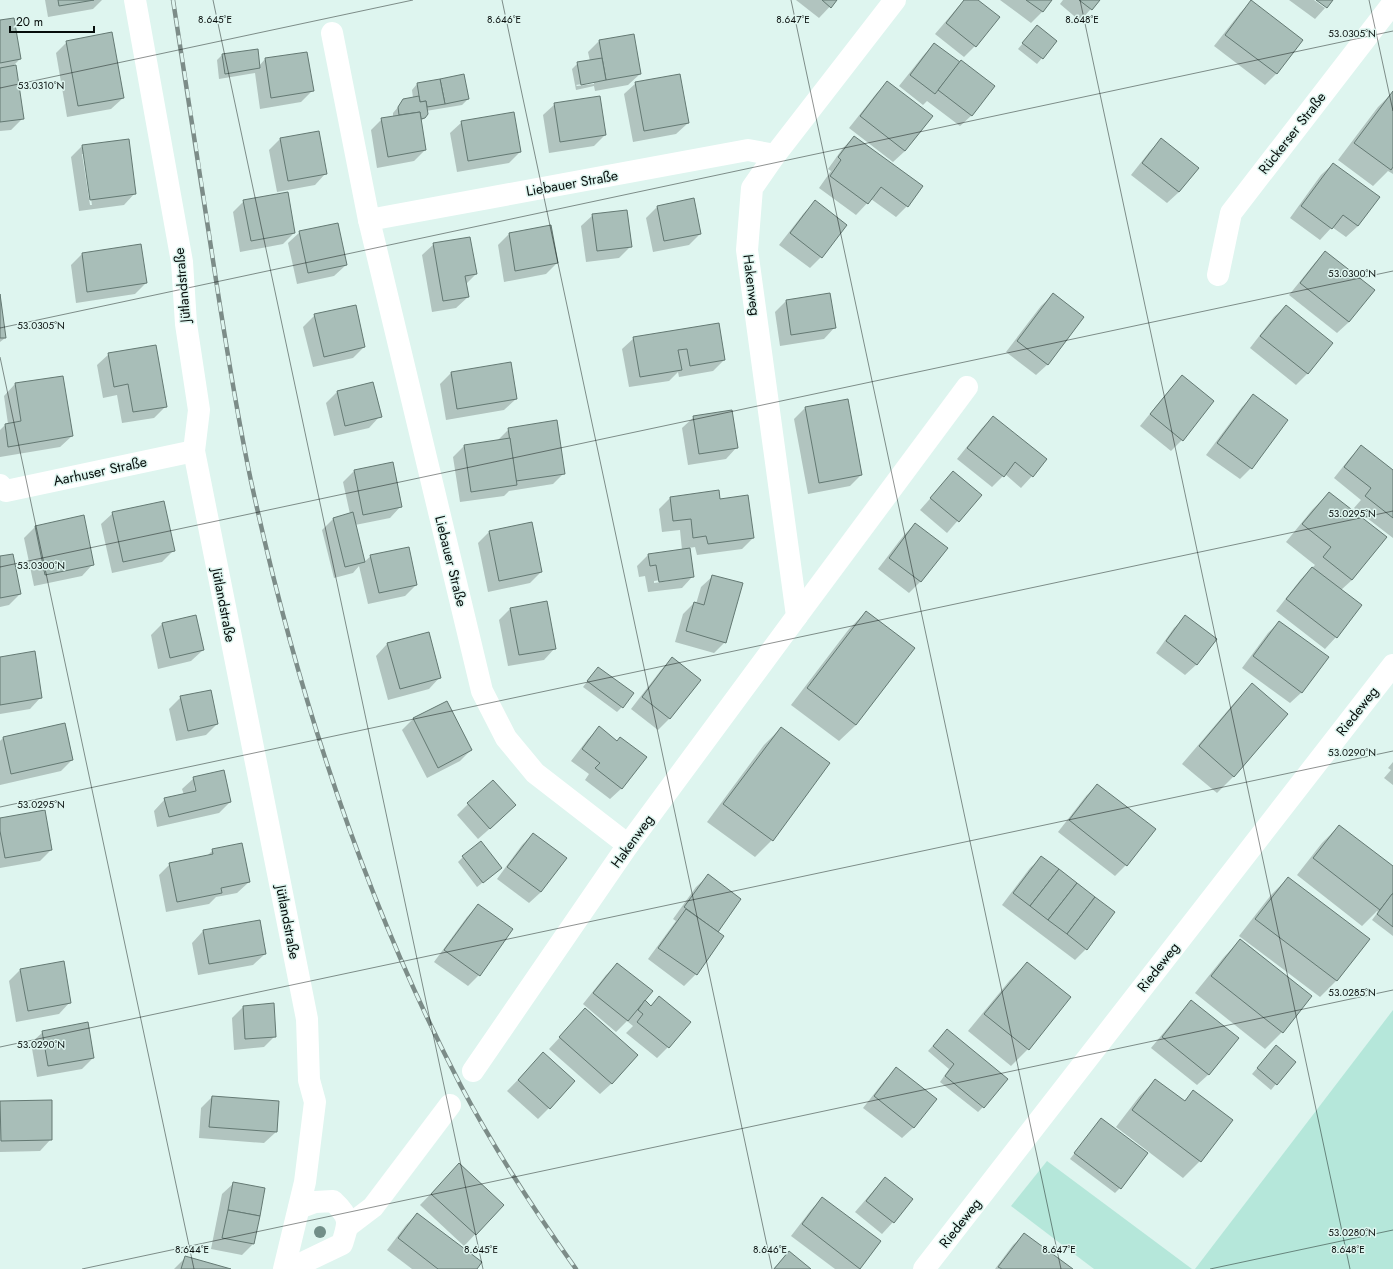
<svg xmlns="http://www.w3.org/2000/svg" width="1393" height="1269" font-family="Jost,sans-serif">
<rect width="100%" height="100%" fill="#def5ef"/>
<g fill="#b5e7da">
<polygon points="1393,1010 1393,1269 1195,1269"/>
<polygon points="1047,1161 1192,1269 1094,1269 1011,1206"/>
</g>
<g fill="#0003" fill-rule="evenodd">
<polygon points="45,0 102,0 93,9 48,17"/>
<polygon points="796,0 836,0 819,18"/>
<polygon points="964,0 977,0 975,46 964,57 935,34"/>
<polygon points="1000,0 1051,0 1042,12 1031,23"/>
<polygon points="1063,0 1099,0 1080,21 1060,4"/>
<polygon points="1289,0 1314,0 1325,8 1315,19"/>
<polygon points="1251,2 1302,40 1276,74 1265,85 1214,46 1240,13"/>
<polygon points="0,21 20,59 12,67 23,118 11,130 0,131"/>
<polygon points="1037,26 1056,41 1037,64 1018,49"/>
<path d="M599 41 640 74 628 85 595 91 594 86 576 90 572 69 578 63 590 61 588 52ZM594 82V84L577 86 576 85Z"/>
<polygon points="67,42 123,98 111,109 67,117 56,53"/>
<polygon points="934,44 972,115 960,126 927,101 923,105 899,86 923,56"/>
<polygon points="222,55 259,66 265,59 312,91 301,102 260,109 255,73 219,79 217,60"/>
<polygon points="464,76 468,99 462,105 426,111 424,118 420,122 425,150 414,161 377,168 371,130 382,119 393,117 393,113 404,100 413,98 412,90 417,84"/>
<polygon points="888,82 931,117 905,151 893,162 849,128 876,94"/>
<polygon points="636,83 688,123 676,134 633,142 624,94"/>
<polygon points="1393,92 1393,174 1388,171 1373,186 1338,160 1378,107"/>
<polygon points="555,104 605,135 594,146 549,153 543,115"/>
<polygon points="462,122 520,152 509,163 457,172 450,133"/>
<polygon points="854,137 907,206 896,217 871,199 856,215 819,188 831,171 828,169 843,148"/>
<polygon points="280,139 326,173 315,185 277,192 269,150"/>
<polygon points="1161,140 1197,168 1179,192 1167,203 1131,175 1150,151"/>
<path d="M82 146 135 193 124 205 79 211 71 157ZM82 154H84L92 205H90Z"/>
<polygon points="1333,164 1378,198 1358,226 1346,237 1332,227 1320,240 1290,218 1321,175"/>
<polygon points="244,201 294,233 283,244 240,252 233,212"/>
<polygon points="815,202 821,257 810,268 779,245 804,213"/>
<polygon points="657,207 700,234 689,245 653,252 646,218"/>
<polygon points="593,215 631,246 619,258 586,262 581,226"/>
<polygon points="300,232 346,265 334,276 297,284 288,243"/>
<polygon points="509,234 557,263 546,274 504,282 498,245"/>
<polygon points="434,244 476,274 466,284 468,297 456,308 432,312 422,255"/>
<polygon points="1325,252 1349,322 1337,333 1289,295 1314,264"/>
<polygon points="82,254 146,283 135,294 76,303 71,265"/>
<polygon points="1053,295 1048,364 1036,375 1006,352 1041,306"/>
<polygon points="0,298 5,338 0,342"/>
<polygon points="786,301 835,327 824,339 780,346 775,312"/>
<polygon points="1286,306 1332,343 1307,374 1296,385 1250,348 1274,317"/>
<polygon points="315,315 364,347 353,358 313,367 303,327"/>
<polygon points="718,324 724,360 713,371 679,377 678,372 669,381 629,387 622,349 634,338"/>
<polygon points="109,354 166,406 154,418 122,423 117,395 103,398 97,365"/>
<polygon points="451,373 516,399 504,410 446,420 440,384"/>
<polygon points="1182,376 1182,440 1171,451 1140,426 1171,388"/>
<polygon points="62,377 72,436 60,447 0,457 0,430 5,425 8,424 4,396 15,384"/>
<polygon points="337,392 380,416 369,428 334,436 326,403"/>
<polygon points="1253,396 1251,468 1240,479 1206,455 1242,407"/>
<polygon points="805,408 861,475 850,486 808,494 794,419"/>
<polygon points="694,417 737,447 726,459 688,465 682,428"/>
<polygon points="993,417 1032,476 1021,488 1005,474 992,487 957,459 982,428"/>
<polygon points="509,429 564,473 553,484 509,491 504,496 460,502 453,457 464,446 497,441"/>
<polygon points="1361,447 1393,472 1393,538 1354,508 1361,500 1334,478 1350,458"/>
<polygon points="392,463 401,506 390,518 355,525 364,562 371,556 416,585 405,596 368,604 359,566 353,573 334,578 322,530 333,519 350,514 343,482 354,471"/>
<polygon points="953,473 980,495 947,533 920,510"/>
<polygon points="1329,493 1385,537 1352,580 1341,590 1360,606 1336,637 1325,649 1276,611 1301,579 1315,565 1286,542 1312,510"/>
<path d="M670 498 719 500 753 538 742 549 697 555 695 547 689 548 693 576 682 588 648 592 645 576 639 577 637 566 648 555 682 550 680 530 662 532 659 509ZM682 577V579L654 583V581Z"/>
<polygon points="113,513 173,551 162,562 112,573 101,524"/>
<polygon points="532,523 541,572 530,583 488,592 478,543 489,532"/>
<polygon points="915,524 921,581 909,593 878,569 904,535"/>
<polygon points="35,527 93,564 82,576 34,586 24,538"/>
<polygon points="0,557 20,594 9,605 0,607"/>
<polygon points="713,576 725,642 714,653 675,642 683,614 694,603 696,604 701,587"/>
<polygon points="510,609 555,648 544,660 508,666 499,620"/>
<polygon points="866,612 856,725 839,741 791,705 849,629"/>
<polygon points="195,617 203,650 191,661 158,669 151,635 162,624"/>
<polygon points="1186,617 1197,664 1185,675 1156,653 1174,628"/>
<polygon points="1279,622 1302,692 1290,703 1242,668 1268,633"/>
<polygon points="428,633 440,677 429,689 388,700 376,656 387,644"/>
<polygon points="0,658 41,697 30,709 0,714"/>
<polygon points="672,659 700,680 669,719 658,730 631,709 661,670"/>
<polygon points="598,668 622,707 617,712 583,687"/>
<polygon points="1252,685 1234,776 1217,793 1182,764 1235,702"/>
<polygon points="181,697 217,724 206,735 176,741 169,709"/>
<polygon points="446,702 471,750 460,761 427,778 402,730 413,719"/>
<polygon points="599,728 622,788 610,799 585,780 589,774 571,761 588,739"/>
<polygon points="781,728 772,840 755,857 707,822 764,745"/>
<polygon points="3,738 72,760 61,771 0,785 0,741"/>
<polygon points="1393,762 1393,785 1384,778 1391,770 1388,768"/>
<path d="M194 778 230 802 219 813 157 827 154 811 165 799 184 795 182 789ZM194 785H196V796Z"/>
<polygon points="1097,785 1126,865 1115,876 1058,832 1086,796"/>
<polygon points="468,804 504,816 478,839 457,815"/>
<polygon points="0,819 51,850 40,861 0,868"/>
<polygon points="1339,826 1393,867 1393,891 1391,894 1393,896 1393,936 1372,920 1378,912 1377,911 1362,926 1297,875 1322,843"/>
<polygon points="533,834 541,892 529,903 497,879 522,845"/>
<polygon points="213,850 249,882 237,893 216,897 209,904 166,912 159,875 170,864 207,856"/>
<polygon points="463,857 501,868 477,887 458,862"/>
<polygon points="1042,857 1086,949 1075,960 1002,905 1030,868"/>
<polygon points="708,876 716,932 723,937 696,974 684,986 648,959 676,921 673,919 696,887"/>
<polygon points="1288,878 1337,980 1320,997 1239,936 1271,895"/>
<polygon points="478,905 479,975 468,986 434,962 467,917"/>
<polygon points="203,931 265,954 253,965 198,975 192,943"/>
<polygon points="1240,940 1282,1032 1265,1049 1195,993 1224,957"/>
<polygon points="1027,963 1028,1049 1011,1066 968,1031 1010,980"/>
<polygon points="617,964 644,1000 651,1006 659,998 668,1047 657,1058 626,1033 633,1026 627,1021 616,1032 583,1004 606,975"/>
<polygon points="20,970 70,1002 59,1014 16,1022 9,981"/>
<polygon points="1191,1002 1209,1074 1197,1085 1151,1048 1180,1013"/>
<polygon points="243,1007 275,1036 264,1047 234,1050 232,1018"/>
<polygon points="585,1010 612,1083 600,1094 549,1049"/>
<polygon points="947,1030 983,1107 978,1112 940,1082 949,1069 928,1051"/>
<polygon points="43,1032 93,1058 82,1069 37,1077 31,1043"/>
<polygon points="1276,1046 1276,1084 1271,1090 1252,1074"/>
<polygon points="543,1054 549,1108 538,1119 507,1091"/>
<polygon points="896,1069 914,1127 902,1138 863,1108 885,1080"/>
<polygon points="1155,1080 1184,1101 1193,1092 1200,1161 1183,1178 1116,1127 1139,1097"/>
<polygon points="212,1097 276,1132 264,1143 199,1138 201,1108"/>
<polygon points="0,1102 51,1139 40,1151 0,1152"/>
<polygon points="1101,1119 1120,1188 1115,1193 1070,1159"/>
<polygon points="448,1176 503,1205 464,1246 420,1205"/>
<polygon points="885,1178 911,1200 893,1222 882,1234 855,1212 874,1190"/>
<polygon points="234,1183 253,1244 242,1255 211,1249 222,1194"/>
<polygon points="822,1198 860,1268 859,1269 835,1269 791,1236 811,1210"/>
<polygon points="417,1214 476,1269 412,1269 387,1250 406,1225"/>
<polygon points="1025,1234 1071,1269 995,1269 1013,1245"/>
<polygon points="789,1252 810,1269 773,1269"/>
<polygon points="186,1257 227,1269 174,1269"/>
</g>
<g fill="#a8beb8" stroke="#647973">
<polygon points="58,0 94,0 59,6"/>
<polygon points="822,0 837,0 831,8"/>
<polygon points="964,0 978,0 1000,17 976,47 946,23"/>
<polygon points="1026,0 1052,0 1043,12"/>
<polygon points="1079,0 1100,0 1092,10"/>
<polygon points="1251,0 1303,40 1277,74 1225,35"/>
<polygon points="1316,0 1333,0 1327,8"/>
<polygon points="14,18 21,59 0,63 0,20"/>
<polygon points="1037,25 1057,41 1043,59 1022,43"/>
<polygon points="112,32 124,98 78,106 66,41"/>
<polygon points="634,34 641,74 606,80 599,40"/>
<polygon points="934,43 960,62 935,94 910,75"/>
<polygon points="258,49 260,68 225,74 222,54"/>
<polygon points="307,52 314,91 271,98 265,58"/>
<polygon points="602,58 606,80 581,85 577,62"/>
<polygon points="961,60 995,86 972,116 938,90"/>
<polygon points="16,65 24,119 0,122 0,68"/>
<polygon points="464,74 469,99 445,104 440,79"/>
<polygon points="680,74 689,123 644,131 635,82"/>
<polygon points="440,79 445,104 427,107 426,101 420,102 417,83"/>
<polygon points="887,81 933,116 905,151 860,116"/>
<polygon points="1393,91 1393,167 1391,170 1354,143"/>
<polygon points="419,96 420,102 426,101 428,114 425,118 421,119 420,112 399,115 398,107 403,99"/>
<polygon points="600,96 606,135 560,142 554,103"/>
<polygon points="420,112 426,150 388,157 381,118"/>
<polygon points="514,112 521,152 468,161 461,121"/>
<polygon points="319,131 327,174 288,181 280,138"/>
<polygon points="854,136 923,186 908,207 881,187 868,204 830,176 841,160 838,157"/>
<polygon points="1161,138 1199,168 1179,192 1142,163"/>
<polygon points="129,139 136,194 90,200 82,145"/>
<polygon points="1333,163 1380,197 1358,226 1343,215 1332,229 1301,206"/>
<polygon points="288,192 295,233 251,241 243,200"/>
<polygon points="694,198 701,234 664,241 657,206"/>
<polygon points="815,200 847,225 822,258 790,233"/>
<polygon points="627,210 632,247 597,251 592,214"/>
<polygon points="338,223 347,265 308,273 299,231"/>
<polygon points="551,225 558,263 515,271 509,233"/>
<polygon points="470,237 477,274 465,276 469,297 443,301 433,243"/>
<polygon points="141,244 147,283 87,292 82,253"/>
<polygon points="1325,251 1375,290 1349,322 1300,283"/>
<polygon points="830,293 836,328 791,335 786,300"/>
<polygon points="1053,293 1084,317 1048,365 1017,341"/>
<polygon points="0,294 6,338 0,338"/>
<polygon points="356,305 365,347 324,357 314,314"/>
<polygon points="1286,305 1333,343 1308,374 1260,336"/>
<polygon points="719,323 725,360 690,366 687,349 678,350 682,370 640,377 633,337"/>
<polygon points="156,345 167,407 133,412 128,384 114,387 108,353"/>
<polygon points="511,362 517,399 457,409 451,372"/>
<polygon points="1182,375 1214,401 1183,441 1150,414"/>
<polygon points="63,376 73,436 8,447 5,424 21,421 15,383"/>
<polygon points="373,382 382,417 345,426 337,391"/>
<polygon points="1253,394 1288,420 1252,469 1217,443"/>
<polygon points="848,399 862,475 819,483 805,407"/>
<polygon points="732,410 738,448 699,454 693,416"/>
<polygon points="993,416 1047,459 1033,477 1015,462 1004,477 967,448"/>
<polygon points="557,420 565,474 516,481 508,428"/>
<polygon points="510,438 517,485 471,492 464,445"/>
<polygon points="1361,445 1393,470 1393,518 1365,496 1371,488 1344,467"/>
<polygon points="393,462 402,507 363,515 354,470"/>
<polygon points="953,471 982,495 959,522 930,498"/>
<polygon points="719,490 720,499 748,495 754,538 708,544 706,536 693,538 691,519 673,521 670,497"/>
<polygon points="1329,492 1387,537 1352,580 1323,557 1331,547 1302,524"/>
<polygon points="164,501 175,551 123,562 112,512"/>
<polygon points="353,512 365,562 345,567 333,518"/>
<polygon points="84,515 94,565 45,575 35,526"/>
<polygon points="532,522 542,572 499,581 489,531"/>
<polygon points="915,523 948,548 921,582 889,558"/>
<polygon points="409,547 417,585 379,593 370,555"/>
<polygon points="690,548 694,577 659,582 656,565 650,566 648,554"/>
<polygon points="13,554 21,594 0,598 0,556"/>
<polygon points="1312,567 1362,605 1337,638 1286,599"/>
<polygon points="712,575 743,583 726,643 686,631 694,602 704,605"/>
<polygon points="547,601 556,649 519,655 510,608"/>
<polygon points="866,611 915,648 856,725 807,688"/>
<polygon points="196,615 204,650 170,658 162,623"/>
<polygon points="1185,615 1217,639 1197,665 1166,641"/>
<polygon points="1279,621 1329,657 1302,693 1253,656"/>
<polygon points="429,632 441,678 400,689 387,643"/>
<polygon points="35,651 42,698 0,705 0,657"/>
<polygon points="672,657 701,680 670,719 642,697"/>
<polygon points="598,667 634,693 623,708 587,681"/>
<polygon points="1252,683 1288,714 1234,777 1199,746"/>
<polygon points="211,690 218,724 188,731 180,696"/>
<polygon points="447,701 472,750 438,768 413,718"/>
<polygon points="65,723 73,760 11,774 3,737"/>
<polygon points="599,726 617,741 620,737 647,757 622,789 595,768 600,763 582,749"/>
<polygon points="781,727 830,763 773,841 723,804"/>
<polygon points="224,770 231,802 169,817 164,798 196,791 193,777"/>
<polygon points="493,780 516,805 490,829 467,803"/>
<polygon points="1097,784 1156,829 1127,866 1069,820"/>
<polygon points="45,810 52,850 5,858 0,831 0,818"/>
<polygon points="1339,825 1393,866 1393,893 1380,910 1313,858"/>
<polygon points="533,833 567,858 541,892 507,867"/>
<polygon points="481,841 502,868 483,883 462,856"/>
<polygon points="242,843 250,882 221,888 222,893 177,902 169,863 213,854 212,849"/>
<polygon points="1041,856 1059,869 1030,906 1013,893"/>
<polygon points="1059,869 1077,883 1048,920 1030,906"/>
<polygon points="708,874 741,899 718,932 684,907"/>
<polygon points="1288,877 1370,939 1337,981 1255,919"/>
<polygon points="1077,883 1095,897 1067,934 1048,920"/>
<polygon points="1392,894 1393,894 1393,927 1377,914"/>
<polygon points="1095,897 1115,912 1087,950 1067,934"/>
<polygon points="478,904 513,929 480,976 444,950"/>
<polygon points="686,909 724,936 697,975 658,948"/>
<polygon points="260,920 266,954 209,964 203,930"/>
<polygon points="1240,939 1312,996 1283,1033 1211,976"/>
<polygon points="64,961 71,1003 28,1011 20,969"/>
<polygon points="1027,962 1071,997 1029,1050 984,1014"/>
<polygon points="617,963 653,991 628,1021 593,993"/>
<polygon points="659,996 691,1022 669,1048 637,1022 643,1014 638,1010 645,1000 651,1006"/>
<polygon points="1191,1000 1239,1038 1209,1075 1162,1037"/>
<polygon points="274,1003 276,1037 245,1039 243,1006"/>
<polygon points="585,1008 638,1055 612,1084 559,1037"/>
<polygon points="88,1022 94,1058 48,1066 42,1031"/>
<polygon points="947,1029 1008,1079 984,1108 945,1076 954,1064 933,1046"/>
<polygon points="1276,1045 1296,1062 1277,1085 1257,1068"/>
<polygon points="543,1052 575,1081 550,1109 518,1080"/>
<polygon points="896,1067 937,1099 914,1128 874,1096"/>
<polygon points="1155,1079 1185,1101 1193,1090 1233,1120 1201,1162 1132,1110"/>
<polygon points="212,1096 279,1101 277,1132 209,1127"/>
<polygon points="52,1100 52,1140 1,1141 0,1101"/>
<polygon points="1101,1118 1148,1153 1121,1189 1074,1153"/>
<polygon points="459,1163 504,1205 476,1235 431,1194"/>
<polygon points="885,1177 913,1199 894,1223 866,1201"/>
<polygon points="233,1182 265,1188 260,1216 228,1210"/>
<polygon points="822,1197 881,1241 860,1269 802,1224"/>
<polygon points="228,1210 260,1216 254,1244 222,1238"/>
<polygon points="417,1213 482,1262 477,1269 438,1269 398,1238"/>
<polygon points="1024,1233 1073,1269 1002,1269 998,1267"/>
<polygon points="789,1251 811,1269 774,1269"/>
<polygon points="185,1256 231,1269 181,1269"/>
</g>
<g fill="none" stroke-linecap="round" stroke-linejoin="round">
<g stroke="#fff" stroke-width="22">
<polyline points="135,0 182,262 186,324 199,410 194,451 307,1019 309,1080 315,1102 305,1182 284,1269"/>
<polyline points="332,33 369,220 482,691 506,738 535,773 628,845"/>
<polyline points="369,220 748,150 775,155"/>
<polyline points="1218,275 1231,213 1393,3"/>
<polyline points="0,485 6,491 194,451"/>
<polyline points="797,616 967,387"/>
<polyline points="473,1071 628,845 797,616 747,250 752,188 775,155 895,0"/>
<polyline points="348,1226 373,1207 450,1105"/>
<path d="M290 1269 342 1244C349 1222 351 1218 333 1201L315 1202 299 1208"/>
<polyline points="924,1269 1393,665"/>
</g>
<g stroke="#7c8c88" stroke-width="4.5">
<path id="rail" d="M173 0C187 89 201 178 214 267 225 339 236 410 251 481 296 689 362 896 461 1086 495 1150 534 1210 576 1269"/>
</g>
<use href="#rail" stroke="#def5ef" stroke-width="3" stroke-dasharray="9" stroke-linecap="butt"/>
</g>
<circle fill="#718e88" cx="320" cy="1232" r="6"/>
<path fill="none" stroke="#060d0b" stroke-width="1" stroke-opacity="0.45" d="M213 0 483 1269M502 0 772 1269M791 0 1061 1269M1080 0 1350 1269M1369 0 1393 111M0 88 413 0M0 328 1393 31M0 357 194 1269M0 567 1393 271M0 807 1393 511M0 1047 1393 751M82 1269 1393 990M1210 1269 1393 1230"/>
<g text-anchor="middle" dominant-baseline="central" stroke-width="3" stroke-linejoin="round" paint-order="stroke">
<g font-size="14" fill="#060d0b" stroke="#def5ef">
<text transform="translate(1292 133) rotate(-52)">Rückerser Straße</text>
<text transform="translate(572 183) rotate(-10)">Liebauer Straße</text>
<text transform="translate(182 285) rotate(-95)">Jütlandstraße</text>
<text transform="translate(752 285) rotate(83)">Hakenweg</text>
<text transform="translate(100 471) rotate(-12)">Aarhuser Straße</text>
<text transform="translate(451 561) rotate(76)">Liebauer Straße</text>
<text transform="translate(224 605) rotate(79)">Jütlandstraße</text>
<text transform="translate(1357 711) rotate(-52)">Riedeweg</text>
<text transform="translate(632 841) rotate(-54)">Hakenweg</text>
<text transform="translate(288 922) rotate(79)">Jütlandstraße</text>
<text transform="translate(1158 967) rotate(-52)">Riedeweg</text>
<text transform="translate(960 1223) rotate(-52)">Riedeweg</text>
</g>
</g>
<g font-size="10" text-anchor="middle" fill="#060d0b" stroke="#def5ef" stroke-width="3" stroke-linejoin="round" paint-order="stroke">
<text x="215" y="23">8.645°E</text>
<text x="504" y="23">8.646°E</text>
<text x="793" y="23">8.647°E</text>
<text x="1082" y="23">8.648°E</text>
<text x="1352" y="37">53.0305°N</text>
<text x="41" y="89">53.0310°N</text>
<text x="1352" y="277">53.0300°N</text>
<text x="41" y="329">53.0305°N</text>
<text x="1352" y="517">53.0295°N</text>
<text x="41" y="569">53.0300°N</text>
<text x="1352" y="756">53.0290°N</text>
<text x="41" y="808">53.0295°N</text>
<text x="1352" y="996">53.0285°N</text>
<text x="41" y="1048">53.0290°N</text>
<text x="1352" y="1236">53.0280°N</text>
<text x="192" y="1253">8.644°E</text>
<text x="481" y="1253">8.645°E</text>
<text x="770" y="1253">8.646°E</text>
<text x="1059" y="1253">8.647°E</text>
<text x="1348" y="1253">8.648°E</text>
</g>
<path d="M10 26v6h84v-6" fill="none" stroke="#060d0b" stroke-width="2"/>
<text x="16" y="26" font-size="12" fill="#060d0b" stroke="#def5ef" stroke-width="3" paint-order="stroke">20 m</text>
</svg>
